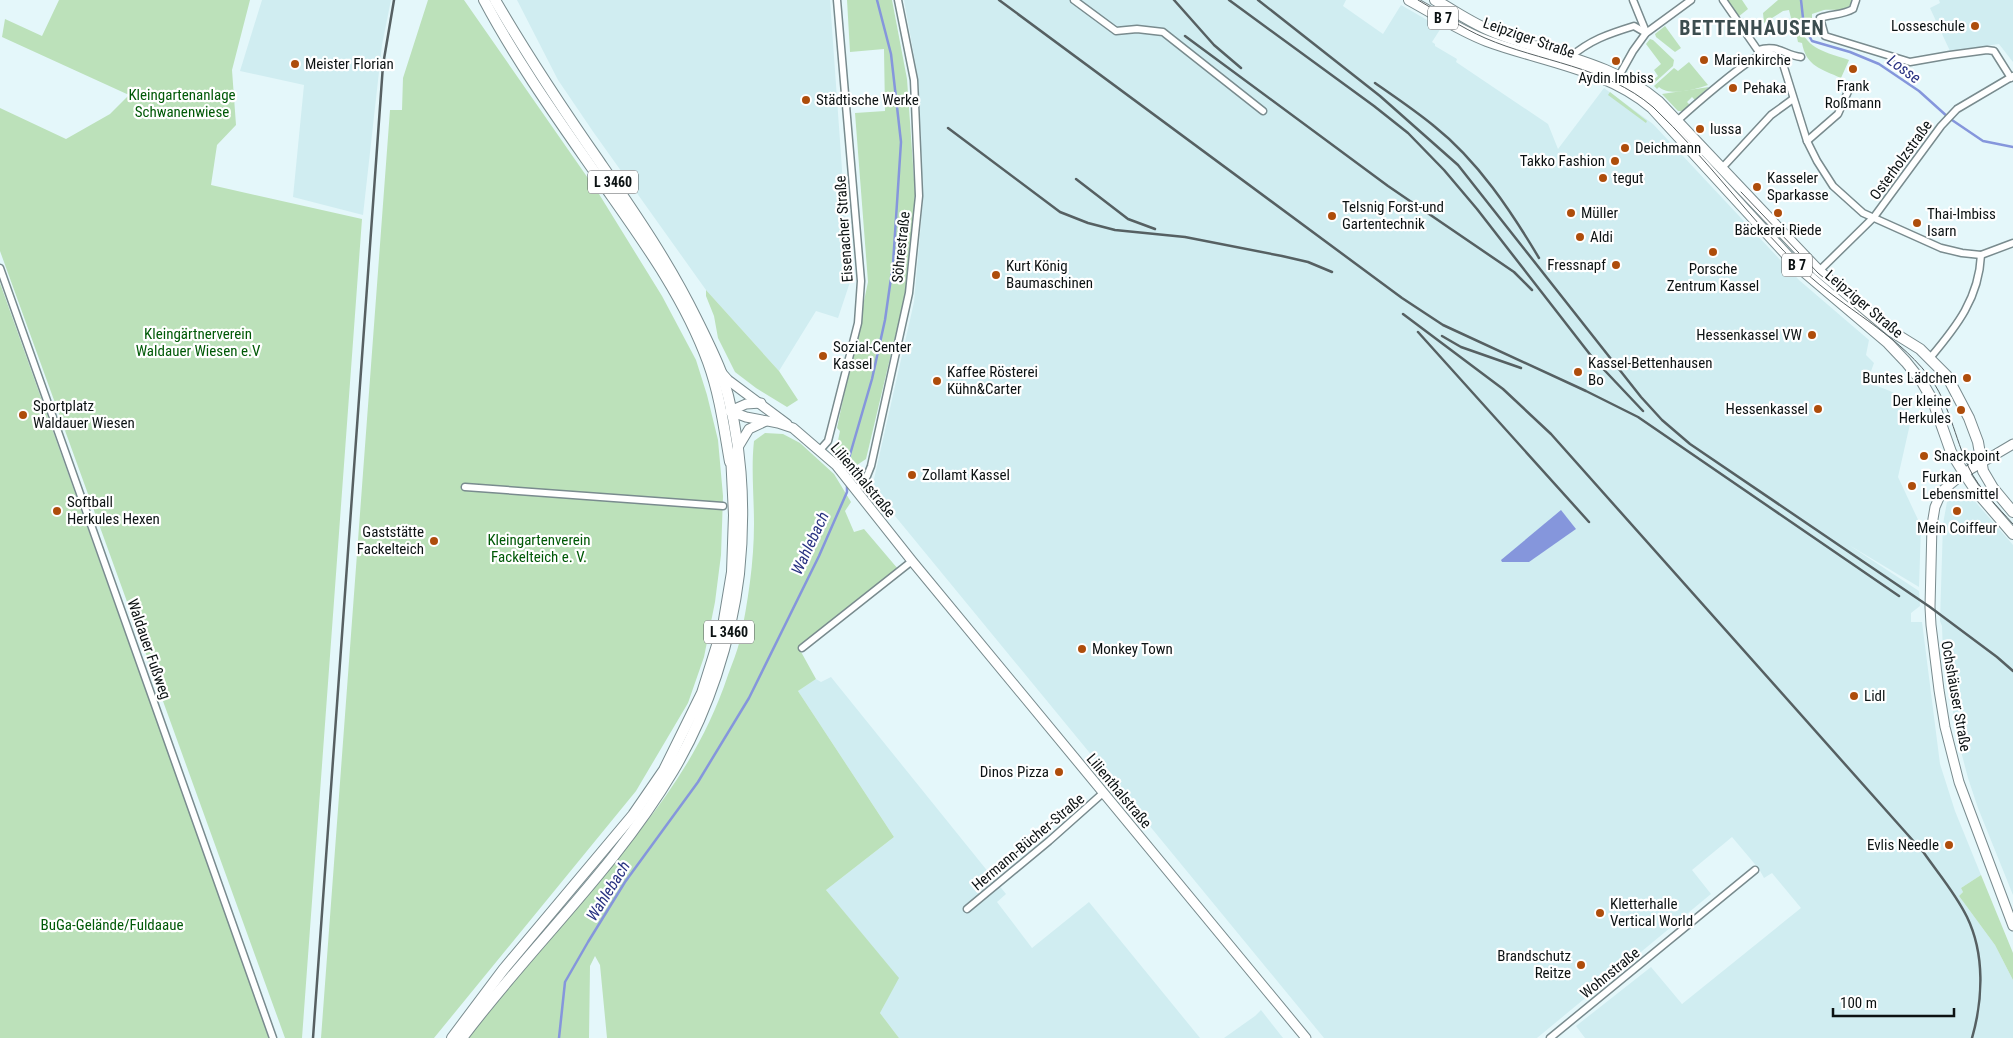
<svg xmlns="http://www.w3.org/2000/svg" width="2013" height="1038" font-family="'Roboto Condensed',sans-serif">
<rect width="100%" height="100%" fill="#e4f7fa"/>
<g fill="#d0edf1">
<polygon points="262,0 391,0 382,45 363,215 293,197 304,85 240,71"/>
<polygon points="517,0 830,0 850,282 838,318 816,311 779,371 706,290 594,133 558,80"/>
<polygon points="904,0 1346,0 1343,6 1383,34 1401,5 1441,28 1432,42 1435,44 1435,46 1457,59 1456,62 1548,124 1558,149 1604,88 1653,124 1799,280 1869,340 1866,355 1874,363 1867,382 1900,395 1909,409 1904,422 1910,424 1898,477 1921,526 1919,587 1849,545 1919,591 1920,606 1911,613 1911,622 1922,622 1940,764 1955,811 1981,875 1961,888 1963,892 1959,896 1995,945 2013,980 2013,1038 1585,1038 1576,1026 1651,967 1682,1004 1801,908 1772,873 1764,878 1759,869 1732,837 1692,870 1711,894 1537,1038 1324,1038 872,488 914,302 923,200 918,78"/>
<polygon points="1939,0 2013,0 2013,62 1999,44 1950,51 1930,8 1940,3"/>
<polygon points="1965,490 2013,545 2013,895 1978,808 1968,778 1957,736 1943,654 1942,626 1940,621 1943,524 1947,502 1955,494"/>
<polygon points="831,677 1006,894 997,902 1032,948 1089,902 1200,1038 899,1038 880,1013 898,978 826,890 894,837 798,691 816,679 821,682"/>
<polygon points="1261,1010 1283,1038 1224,1038 1255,1016"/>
</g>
<g fill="#bce1ba">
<polygon points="59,0 250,0 232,70 236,125 217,145 211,185 362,219 302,1038 285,1038 0,251 0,108 66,139 110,114 129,95 2,37 5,19 42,36"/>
<polygon points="428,0 464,0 599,194 662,296 696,360 707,395 718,440 723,496 721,555 715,602 704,657 688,703 636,791 434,1038 321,1038 390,110 402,110 403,78"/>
<polygon points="847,0 892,0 907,79 915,194 906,291 866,459 854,467 836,450 840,431 837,428 868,282 855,113 885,111 884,49 850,52"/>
<polygon points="1726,0 1742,0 1748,9 1738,17"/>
<path d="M1778 0H1852C1849 14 1835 9 1824 10 1820 11 1816 13 1812 14V18L1792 22 1789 10 1783 11 1764 23 1763 13Z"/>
<polygon points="1665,26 1681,48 1675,52 1656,37 1655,34"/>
<path d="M1790 26H1799C1808 50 1826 52 1849 60L1841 78C1821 69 1806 66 1802 43L1798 42 1795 28Z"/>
<polygon points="1650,39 1653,40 1674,60 1673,66 1652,85 1650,82 1658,76 1654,70 1661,64 1646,44"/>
<path d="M1689 62 1708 85C1696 89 1670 97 1659 87L1657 89 1654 86 1674 68 1678 71Z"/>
<polygon points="1709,87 1695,100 1692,97 1687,102 1690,105 1683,111 1678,111 1662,94"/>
<polygon points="1610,92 1647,121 1646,123 1608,95"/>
<polygon points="0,283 270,1038 0,1038"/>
<polygon points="706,290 779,371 798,400 787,407 756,388 735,372 718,338 714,316 706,296"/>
<path d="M765 433 783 434 800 443 834 474 851 502 845 511 854 532 864 529 898 569 800 650 816 679 798 691 894 837 826 890 899 978 880 1013 899 1038H607L600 965 595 956 590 966 589 1038H467C505 989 545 943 585 896 645 826 698 765 728 675 732 664 737 652 740 640 748 602 754 562 754 524 754 496 751 468 754 441Z"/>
<polygon points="1981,875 2013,953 2013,980 1995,945 1959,896 1963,892 1961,888"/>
</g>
<polygon fill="#8596dc" points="1561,510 1576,529 1529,562 1502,562 1501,560"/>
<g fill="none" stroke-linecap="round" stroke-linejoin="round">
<g stroke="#8596dc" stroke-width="2.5">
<polyline points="1801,0 1804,27 1812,41 1850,52 1879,64 1919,91 1949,118 1983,141 2013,147"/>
<polyline points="848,476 849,458 872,379 885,320 893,264 901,142 891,54 877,0"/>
<polyline points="559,1038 565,982 588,942 625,882 698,782 749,698 819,556 847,492 847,484"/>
</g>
<g stroke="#798b8e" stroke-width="9">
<g id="street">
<polyline points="1074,0 1116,31 1137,29 1163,32 1263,111"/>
<polyline points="1633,0 1646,32"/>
<polyline points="1723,0 1759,52"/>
<path d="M1856 0 1853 9C1843 15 1831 14 1820 18L1825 36 1910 62 1950 55 1987 50 1994 51 2011 78"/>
<path d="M1758 50C1778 44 1784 55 1801 57"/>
<path d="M1569 58C1590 40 1608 34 1634 26L1646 33"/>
<polyline points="1619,76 1633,51 1646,33 1691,0"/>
<path d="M1676 122C1689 110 1750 56 1764 54 1773 52 1779 57 1783 64L1807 141 1817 161 1833 186 1863 213 1941 248 1962 253 1981 255 2013 243"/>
<polyline points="1807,141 1838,114 1850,87"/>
<polyline points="1722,168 1771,115 1793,99"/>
<polyline points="0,268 273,1038"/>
<polyline points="1819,271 1874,217 1941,126 1957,109 2013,76"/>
<path d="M1930 358C1957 326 1979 298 1981 255"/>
<polyline points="820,450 828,441 858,323 861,281 837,0"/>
<polyline points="465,487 723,506"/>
<polyline points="856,489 867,476 871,466 909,293 919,196 914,80 898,0"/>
<polyline points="802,648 912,561"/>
<polyline points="967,909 1049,841 1103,793"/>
<polyline points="1550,1038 1755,870"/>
</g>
</g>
<g stroke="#798b8e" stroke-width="11">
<g id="secondary">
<polyline points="721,372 728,380 787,424"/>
<polyline points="730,411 746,417 778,423 793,428 836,465 912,561 1306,1038"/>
<polyline points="730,411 746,404 761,403"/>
<polyline points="2013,444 1964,473 1942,491 1935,507 1932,525 1930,607 1931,625 1939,690 1945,727 1959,782 2013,926"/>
<polyline points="737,449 749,429 766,421"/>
</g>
</g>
<g stroke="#798b8e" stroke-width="12">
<g id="primary">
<path d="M484 0C518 64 560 122 601 181 641 238 684 296 708 362 720 395 724 428 730 462"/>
<path d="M1409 0C1435 14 1460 31 1487 41 1541 61 1607 69 1652 108L1796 265 1888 343 1906 362 1922 382 1933 401 1951 452 1964 473 1976 491 2013 534"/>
<path d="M1435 0C1455 11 1474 25 1496 33 1550 54 1613 63 1658 101L1819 271 1891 331 1920 349 1947 376 1969 418 1978 442 1983 471 1993 488 2013 512"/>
<polyline points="452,1038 503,970 633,815 664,770 702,693 723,626 732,572 734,515 731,454"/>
<path d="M462 1038C530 947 615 869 673 771 708 712 731 641 739 574 746 508 742 435 721 372 714 354 705 336 696 318 668 261 634 212 599 161 562 108 527 55 495 0"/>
</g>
</g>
<use href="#street" stroke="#fff" stroke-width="6"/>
<use href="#secondary" stroke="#fff" stroke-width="9"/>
<use href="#primary" stroke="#fff" stroke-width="10"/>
<g stroke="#566062" stroke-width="1">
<path d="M1418 0C1440 13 1462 28 1485 38 1540 62 1605 66 1653 107 1707 158 1750 220 1804 271 1843 308 1894 332 1928 375 1950 403 1954 437 1969 468 1979 489 1998 507 2013 524"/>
<polyline points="1741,192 1818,273 1830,283"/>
</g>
<g stroke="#566062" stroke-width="2.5">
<polyline points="999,0 1402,298 1443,325 1586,391 1638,417 1899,596"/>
<polyline points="1174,0 1214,45 1241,68"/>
<polyline points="1229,0 1374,106 1408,133 1444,170 1477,209 1592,357 1643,411"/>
<polyline points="1258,0 1380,96 1458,165 1641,397 1662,420 1690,444 1930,607 1997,657 2013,671"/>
<polyline points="1185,36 1388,186 1514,272 1532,290"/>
<path d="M1375 83C1395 97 1416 111 1434 126 1478 161 1511 211 1539 258"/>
<polyline points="948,128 1060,212 1088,223 1115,230 1185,237 1282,256 1308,262 1332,272"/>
<polyline points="1076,179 1128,219 1155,229"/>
<path d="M1403 314 1503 389 1551 434 1924 853C1938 873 1956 894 1967 917 1985 954 1983 1000 1972 1038"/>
<polyline points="1418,332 1589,522"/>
<polyline points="1442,336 1461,347 1521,368"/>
<polyline points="313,1038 383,65 394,0"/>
</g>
</g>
<g fill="#ae4d0b" stroke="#fff" stroke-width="2">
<circle cx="1975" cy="26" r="5"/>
<circle cx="1704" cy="60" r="5"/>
<circle cx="1616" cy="61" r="5"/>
<circle cx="295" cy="64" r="5"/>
<circle cx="1853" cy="69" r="5"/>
<circle cx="1733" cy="88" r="5"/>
<circle cx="806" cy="100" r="5"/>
<circle cx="1700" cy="129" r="5"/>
<circle cx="1625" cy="148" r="5"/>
<circle cx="1615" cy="161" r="5"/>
<circle cx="1603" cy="178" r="5"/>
<circle cx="1757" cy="187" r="5"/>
<circle cx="1571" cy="213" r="5"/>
<circle cx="1778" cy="213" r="5"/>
<circle cx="1332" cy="216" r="5"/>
<circle cx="1917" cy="223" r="5"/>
<circle cx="1580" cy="237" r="5"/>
<circle cx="1713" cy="252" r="5"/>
<circle cx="1616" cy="265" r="5"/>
<circle cx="996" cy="275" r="5"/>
<circle cx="1812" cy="335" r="5"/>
<circle cx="823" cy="356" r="5"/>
<circle cx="1578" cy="372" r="5"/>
<circle cx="1967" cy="378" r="5"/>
<circle cx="937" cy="381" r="5"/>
<circle cx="1818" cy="409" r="5"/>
<circle cx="1961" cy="410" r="5"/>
<circle cx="23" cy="415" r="5"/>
<circle cx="1924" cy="456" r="5"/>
<circle cx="912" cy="475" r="5"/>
<circle cx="1912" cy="486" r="5"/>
<circle cx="57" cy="511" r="5"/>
<circle cx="1957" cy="511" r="5"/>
<circle cx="434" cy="541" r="5"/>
<circle cx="1082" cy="649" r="5"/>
<circle cx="1854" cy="696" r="5"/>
<circle cx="1059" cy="772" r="5"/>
<circle cx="1949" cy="845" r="5"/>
<circle cx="1600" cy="913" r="5"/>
<circle cx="1581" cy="965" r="5"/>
</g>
<g text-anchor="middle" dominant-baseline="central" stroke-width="4.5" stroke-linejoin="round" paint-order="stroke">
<g fill="#fff" stroke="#55595a" stroke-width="1">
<rect x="1428" y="6.5" width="30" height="23" rx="4"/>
<rect x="588" y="170.5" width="50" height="23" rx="4"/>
<rect x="1782" y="253.5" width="30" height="23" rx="4"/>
<rect x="704" y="620.5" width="50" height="23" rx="4"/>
</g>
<g font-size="14" font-weight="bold" fill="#0c1213">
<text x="1443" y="18">B 7</text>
<text x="613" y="182">L 3460</text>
<text x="1797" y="265">B 7</text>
<text x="729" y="632">L 3460</text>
</g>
<g font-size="15" fill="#0c1213" stroke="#fff" text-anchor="start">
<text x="1965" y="26" text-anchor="end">Losseschule</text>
<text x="1714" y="60">Marienkirche</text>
<text x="305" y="64">Meister Florian</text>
<text x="1616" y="78" text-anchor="middle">Aydin Imbiss</text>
<text x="1853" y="86" text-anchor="middle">Frank<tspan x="1853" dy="17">Roßmann</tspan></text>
<text x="1743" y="88">Pehaka</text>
<text x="816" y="100">Städtische Werke</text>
<text x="1710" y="129">lussa</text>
<text x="1635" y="148">Deichmann</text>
<text x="1605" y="161" text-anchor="end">Takko Fashion</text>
<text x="1613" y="178">tegut</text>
<text x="1767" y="178">Kasseler<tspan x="1767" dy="17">Sparkasse</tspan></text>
<text x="1342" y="207">Telsnig Forst-und<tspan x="1342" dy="17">Gartentechnik</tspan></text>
<text x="1581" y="213">Müller</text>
<text x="1927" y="214">Thai-Imbiss<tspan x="1927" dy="17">Isarn</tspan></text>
<text x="1778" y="230" text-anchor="middle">Bäckerei Riede</text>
<text x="1590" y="237">Aldi</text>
<text x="1606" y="265" text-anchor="end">Fressnapf</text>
<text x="1006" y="266">Kurt König<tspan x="1006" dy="17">Baumaschinen</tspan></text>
<text x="1713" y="269" text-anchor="middle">Porsche<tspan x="1713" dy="17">Zentrum Kassel</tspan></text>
<text x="1802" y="335" text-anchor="end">Hessenkassel VW</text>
<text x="833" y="347">Sozial-Center<tspan x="833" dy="17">Kassel</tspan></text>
<text x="1588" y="363">Kassel-Bettenhausen<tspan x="1588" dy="17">Bo</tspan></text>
<text x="947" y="372">Kaffee Rösterei<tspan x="947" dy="17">Kühn&amp;Carter</tspan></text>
<text x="1957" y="378" text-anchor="end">Buntes Lädchen</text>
<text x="1951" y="401" text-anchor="end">Der kleine<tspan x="1951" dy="17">Herkules</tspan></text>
<text x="33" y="406">Sportplatz<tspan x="33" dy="17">Waldauer Wiesen</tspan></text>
<text x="1808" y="409" text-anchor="end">Hessenkassel</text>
<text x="1934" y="456">Snackpoint</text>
<text x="922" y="475">Zollamt Kassel</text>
<text x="1922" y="477">Furkan<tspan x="1922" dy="17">Lebensmittel</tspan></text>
<text x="67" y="502">Softball<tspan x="67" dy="17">Herkules Hexen</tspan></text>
<text x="1957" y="528" text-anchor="middle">Mein Coiffeur</text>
<text x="424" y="532" text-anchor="end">Gaststätte<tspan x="424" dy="17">Fackelteich</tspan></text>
<text x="1092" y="649">Monkey Town</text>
<text x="1864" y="696">Lidl</text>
<text x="1049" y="772" text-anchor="end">Dinos Pizza</text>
<text x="1939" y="845" text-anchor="end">Evlis Needle</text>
<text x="1610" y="904">Kletterhalle<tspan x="1610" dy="17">Vertical World</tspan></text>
<text x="1571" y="956" text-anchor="end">Brandschutz<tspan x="1571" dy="17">Reitze</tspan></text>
</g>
<g font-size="15" fill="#0c1213" stroke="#fff">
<text transform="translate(1529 38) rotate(19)">Leipziger Straße</text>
<text transform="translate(1901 160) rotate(-54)">Osterholzstraße</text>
<text transform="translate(844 229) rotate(-94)">Eisenacher Straße</text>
<text transform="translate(901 247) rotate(-84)">Söhrestraße</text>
<text transform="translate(1864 304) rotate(40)">Leipziger Straße</text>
<text transform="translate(863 480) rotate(50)">Lilienthalstraße</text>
<text transform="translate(149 649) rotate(71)">Waldauer Fußweg</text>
<text transform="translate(1956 696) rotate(80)">Ochshäuser Straße</text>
<text transform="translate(1119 791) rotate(50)">Lilienthalstraße</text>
<text transform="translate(1028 842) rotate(-40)">Hermann-Bücher-Straße</text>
<text transform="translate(1610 973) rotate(-39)">Wohnstraße</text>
</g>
<g font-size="15" fill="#005907" stroke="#fff">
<text x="182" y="95">Kleingartenanlage<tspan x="182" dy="17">Schwanenwiese</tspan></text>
<text x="198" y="334">Kleingärtnerverein<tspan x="198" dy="17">Waldauer Wiesen e.V</tspan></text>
<text x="539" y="540">Kleingartenverein<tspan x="539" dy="17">Fackelteich e. V.</tspan></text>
<text x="112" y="925">BuGa-Gelände/Fuldaaue</text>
</g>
<g font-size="16" font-style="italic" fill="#273181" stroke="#fff">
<text transform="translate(1904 69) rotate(36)">Losse</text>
<text transform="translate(810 543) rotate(-65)">Wahlebach</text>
<text transform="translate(608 891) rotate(-58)">Wahlebach</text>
</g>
<g font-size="20" font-weight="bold" letter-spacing="1" fill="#3c4d4f" stroke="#fff">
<text x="1752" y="28">BETTENHAUSEN</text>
</g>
</g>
<path d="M1833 1008v8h121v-8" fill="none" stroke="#0c1213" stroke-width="2.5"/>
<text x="1840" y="1008" font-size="15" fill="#0c1213" stroke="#ffffff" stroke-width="4" paint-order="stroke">100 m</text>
</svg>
